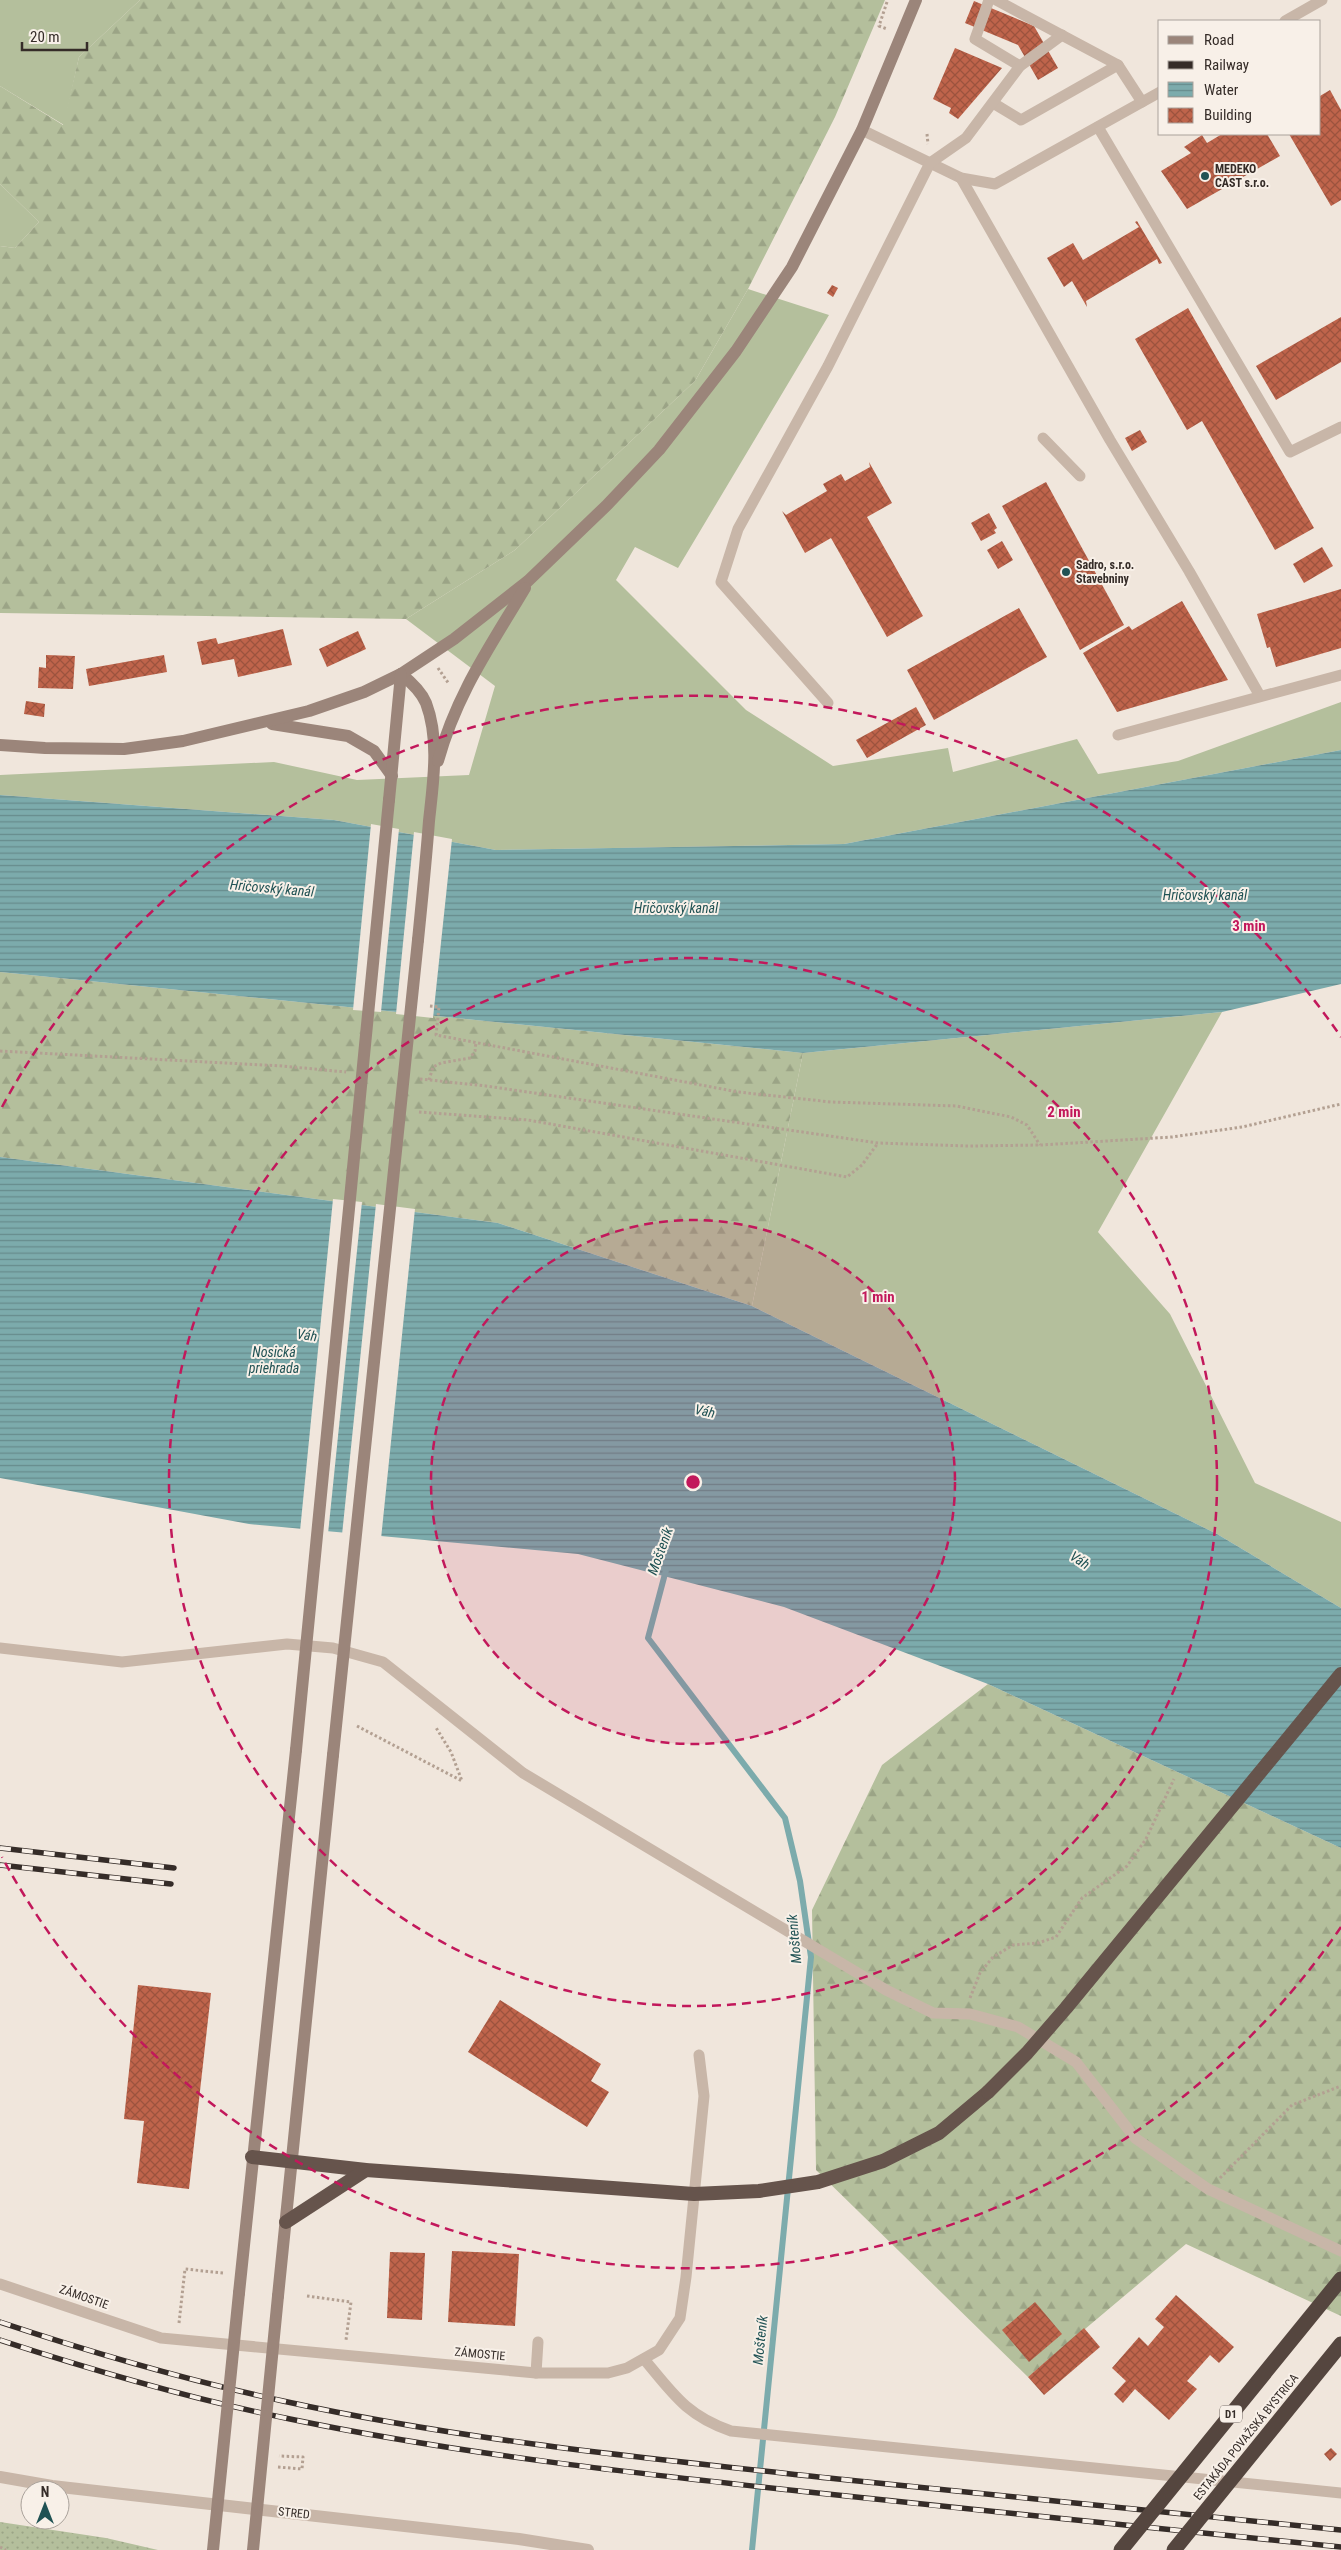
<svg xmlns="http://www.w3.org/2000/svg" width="1341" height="2550" font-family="'Roboto Condensed',sans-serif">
<defs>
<pattern id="forest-firs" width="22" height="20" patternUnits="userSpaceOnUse" patternTransform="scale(1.25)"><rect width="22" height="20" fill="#b4bf9c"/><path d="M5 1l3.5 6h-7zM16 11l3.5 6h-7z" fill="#9ba486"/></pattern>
<pattern id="park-dots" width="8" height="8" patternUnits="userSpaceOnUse" patternTransform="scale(1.25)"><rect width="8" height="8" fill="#b4bf9c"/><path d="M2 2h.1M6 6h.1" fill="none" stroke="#9ba486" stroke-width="1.8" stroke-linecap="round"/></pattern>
<pattern id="water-rules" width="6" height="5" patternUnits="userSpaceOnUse" patternTransform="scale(1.25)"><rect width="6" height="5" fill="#7cabac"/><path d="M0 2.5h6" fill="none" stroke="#668b8c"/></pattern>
<pattern id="building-cross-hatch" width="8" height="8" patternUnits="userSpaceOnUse" patternTransform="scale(1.25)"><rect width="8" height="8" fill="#bf644b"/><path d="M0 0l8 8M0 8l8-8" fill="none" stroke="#9c533e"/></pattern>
</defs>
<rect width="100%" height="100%" fill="#f0e6dc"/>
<g fill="#b4bf9c">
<polygon points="0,0 140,0 79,57 64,125 0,86"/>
<polygon points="0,184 39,222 15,248 0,246"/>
<polygon points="748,289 829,315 678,568 635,547 616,580 746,710 833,766 948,748 953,772 1077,739 1098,774 1178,761 1341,702 1341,750 844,844 496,850 334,820 0,795 0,775 274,762 357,780 469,775 495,686 406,619 515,550 695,381"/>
<polygon points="1222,1012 1098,1232 1170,1314 1255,1483 1341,1522 1341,1608 1217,1534 752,1306 803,1053"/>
</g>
<g fill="url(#forest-firs)">
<polygon points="140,0 885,0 835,117 748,289 695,381 515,550 406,619 0,613 0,246 15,248 39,222 0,184 0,86 63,125 79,57"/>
<polygon points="0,972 803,1053 752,1306 498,1223 0,1157"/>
<polygon points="988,1684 1341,1848 1341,2316 1186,2244 1028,2377 816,2170 812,1910 882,1765"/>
</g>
<polygon fill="url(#park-dots)" points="0,2522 106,2538 158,2550 0,2550"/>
<g fill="url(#water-rules)">
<polygon points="1341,750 1341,984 1222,1012 803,1053 0,972 0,795 334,820 496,850 844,844"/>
<polygon points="0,1157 498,1223 752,1306 1217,1534 1341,1608 1341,1848 988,1684 784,1607 578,1554 249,1524 0,1478"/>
</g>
<g fill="#f0e6dc">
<polygon points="371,824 399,829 381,1012 353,1010"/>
<polygon points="414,832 452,839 433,1018 396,1014"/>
<polygon points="333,1199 362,1202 328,1534 300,1531"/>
<polygon points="376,1204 415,1209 381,1539 342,1535"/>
</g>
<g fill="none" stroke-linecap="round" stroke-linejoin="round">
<polyline stroke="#7cabac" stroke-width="6" points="666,1570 648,1638 785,1818 800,1881 811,1957 752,2550"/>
</g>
<g fill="url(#building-cross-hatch)">
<polygon points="974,1 1034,26 1058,68 1038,80 1018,45 965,23"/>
<polygon points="955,48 1002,68 958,119 949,113 951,108 933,99"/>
<polygon points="1330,90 1341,110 1341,200 1331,206 1289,134 1320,134 1320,96"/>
<polygon points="1222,134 1267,134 1280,156 1187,209 1161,171 1191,153 1184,147 1202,135 1207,143"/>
<polygon points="1137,221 1162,263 1159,264 1157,259 1086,301 1087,307 1072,281 1064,287 1047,258 1073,243 1083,260 1139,227 1135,222"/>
<polygon points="832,285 838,288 833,297 827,293"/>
<polygon points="1188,308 1314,528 1275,550 1202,421 1187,430 1135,339"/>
<polygon points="1341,317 1341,362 1276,400 1256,366"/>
<polygon points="1140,430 1147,442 1132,451 1125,438"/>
<polygon points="869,462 892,503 867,517 923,616 887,637 831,538 805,553 782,511 786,515 827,491 823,484 841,474 845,481 870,467"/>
<polygon points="1046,482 1124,625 1080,650 1002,506"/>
<polygon points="989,513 997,528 994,530 996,533 981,541 971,523"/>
<polygon points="1002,541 1013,560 998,569 987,550"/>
<polygon points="1322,547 1333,566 1304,583 1293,564"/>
<polygon points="1341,589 1341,648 1276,667 1270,647 1267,648 1257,614"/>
<polygon points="1182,601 1228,680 1117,712 1083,653 1129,626 1132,630"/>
<polygon points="1019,608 1047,657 934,720 907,670"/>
<polygon points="283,629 292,665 238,677 234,659 202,665 197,642 216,638 218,644"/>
<polygon points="358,631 366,649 327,667 319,649"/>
<polygon points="46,655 75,656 73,689 38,688 39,667 46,668"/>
<polygon points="164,655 167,672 89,686 86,669"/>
<polygon points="26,701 45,704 44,717 24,714"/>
<polygon points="916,707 926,725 867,758 856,740"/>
<polygon points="138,1985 211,1993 189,2189 137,2183 144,2121 124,2119"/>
<polygon points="500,2000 601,2064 591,2081 609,2092 587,2127 468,2052"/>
<polygon points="452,2251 519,2254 515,2326 448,2322"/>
<polygon points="390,2252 425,2253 422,2320 387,2318"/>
<polygon points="1176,2295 1234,2347 1219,2363 1210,2355 1187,2381 1197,2389 1169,2420 1135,2389 1123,2403 1114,2394 1126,2381 1112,2368 1139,2337 1148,2346 1164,2327 1155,2319"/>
<polygon points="1035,2302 1062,2334 1029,2362 1002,2330"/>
<polygon points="1084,2328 1100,2347 1044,2395 1028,2377"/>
<polygon points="1331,2448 1337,2454 1330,2461 1324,2454"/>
</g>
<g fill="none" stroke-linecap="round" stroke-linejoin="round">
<g stroke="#b3a092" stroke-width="3" stroke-dasharray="2.5 2.5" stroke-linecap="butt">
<polyline points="887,2 879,26 887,29"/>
<polyline points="927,134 928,144"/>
<polyline points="438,668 449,684"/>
<polyline points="430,1006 439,1007 436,1035 738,1092 831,1102 957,1106 1011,1117 1027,1125 1040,1145"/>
<polyline points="0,1051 282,1066 346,1072"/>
<polyline points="420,1079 486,1086 878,1143 969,1146 1041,1145 1172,1137 1242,1127 1341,1104"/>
<polyline points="429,1080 433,1067 441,1063 470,1058 475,1051 476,1042"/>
<polyline points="419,1112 528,1120 847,1177 862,1165 878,1143"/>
<polyline points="357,1726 462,1781 451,1752 435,1726"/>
<polyline points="970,1998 980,1973 993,1957 1013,1945 1038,1943 1056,1937 1082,1898 1127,1866 1146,1839 1174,1779"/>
<polyline points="1220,2178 1292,2105 1341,2086"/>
<polyline points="307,2296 351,2302 346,2340"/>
<polyline points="179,2323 185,2269 223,2273"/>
<polyline points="278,2467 302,2469 303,2457 279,2456"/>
<polyline points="0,2547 6,2550"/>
</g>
<g stroke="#c8b6a8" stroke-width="11">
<polyline points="989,0 975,39 1020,66"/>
<polyline points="996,0 1118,65 1142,102"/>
<polyline points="1285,21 1322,0"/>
<polyline points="993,103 1021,120 1118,65"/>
<polyline points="1098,127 1290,452 1341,427"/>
<polyline points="862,130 961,178 995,184 1160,92"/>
<polyline points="961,178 1110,440 1189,571 1260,696"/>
<polyline points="1043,438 1080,476"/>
<polyline points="828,703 721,582 738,529 828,366 930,163 966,138 1020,66 1062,35"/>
<polyline points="1118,735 1341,675"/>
<polyline points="0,1648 122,1662 287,1644 333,1648 383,1662 523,1773 886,1990 933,2013 970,2014 1018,2027 1076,2062 1135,2138 1208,2189 1341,2251"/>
<polyline points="0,2284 161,2338 536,2373 608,2373 627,2368 659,2350 680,2318 686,2277 704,2096 699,2055"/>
<path d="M644 2359C673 2394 687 2416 731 2431L1341 2493"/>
<polyline points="536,2373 538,2342"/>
</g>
<polyline stroke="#c8b6a8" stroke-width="12" points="0,2477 52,2486 519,2539 588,2550"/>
<g stroke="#9b857a" stroke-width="12">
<path d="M401 674C411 682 421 691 426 703 440 740 433 783 429 821 426 861 422 900 418 940"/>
<polyline points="272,724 348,736 374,751 392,776"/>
<polyline points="0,745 45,748 124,749 183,741 309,711 364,692 401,674 454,639 528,581 606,506 659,450 736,351 792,267 862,130 916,0"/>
<path d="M438 761C457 693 490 647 525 588"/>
<polyline points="389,800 401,674"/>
<polyline points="239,2293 296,1750"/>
<polyline points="278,2296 333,1755"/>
</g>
<g stroke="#66544c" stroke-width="14">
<polyline points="252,2157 366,2170 694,2194 759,2191 818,2182 883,2161 939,2133 988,2092"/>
<polyline points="286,2222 366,2170"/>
</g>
<g stroke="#352c28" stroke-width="5.5">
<g id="rail">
<polyline points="0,1848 174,1868"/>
<polyline points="0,1865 171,1884"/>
<path d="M0 2322C93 2353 187 2380 283 2401 465 2441 653 2459 838 2479 1006 2496 1173 2513 1341 2530"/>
<path d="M0 2340C95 2371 192 2399 290 2419 464 2455 641 2474 818 2493 992 2512 1167 2529 1341 2547"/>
</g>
</g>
<use href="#rail" stroke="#f8f0e8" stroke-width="4" stroke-dasharray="11" stroke-linecap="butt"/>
<g stroke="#9b857a" stroke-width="12">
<polyline points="296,1750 389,800"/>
<polyline points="333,1755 418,940"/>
<polyline points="213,2550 239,2293"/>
<polyline points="253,2550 278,2296"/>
</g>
<polyline stroke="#66544c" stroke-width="14" points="988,2092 1027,2053 1066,2008 1341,1674"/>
<g stroke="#55463f" stroke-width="15">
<polyline points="1121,2550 1341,2279"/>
<polyline points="1174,2550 1341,2344"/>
</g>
</g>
<circle cx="693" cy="1482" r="262" fill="#c2185b" fill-opacity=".12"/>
<g fill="none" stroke="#c2185b" stroke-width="2.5" stroke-dasharray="9 6">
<circle cx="693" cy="1482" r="262"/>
<circle cx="693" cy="1482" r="524"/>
<path d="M1341 1927A786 786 0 0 1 2 1857M2 1107A786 786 0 0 1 1341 1037"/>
</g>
<g fill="#205254" stroke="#f8f0e8" stroke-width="2">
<circle cx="1205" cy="176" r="5"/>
<circle cx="1066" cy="572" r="5"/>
</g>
<g text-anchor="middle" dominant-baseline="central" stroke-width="4" stroke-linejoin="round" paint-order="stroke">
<rect fill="#f8f0e8" stroke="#706762" stroke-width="1" x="1220" y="2405.5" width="22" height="17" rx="4"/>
<g font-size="11" font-weight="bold" fill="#352c28">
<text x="1231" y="2414">D1</text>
</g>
<g font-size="12" font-weight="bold" fill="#352c28" stroke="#f8f0e8" text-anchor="start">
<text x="1215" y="169">MEDEKO<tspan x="1215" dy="14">CAST s.r.o.</tspan></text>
<text x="1076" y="565">Sadro, s.r.o.<tspan x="1076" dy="14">Stavebniny</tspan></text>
</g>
<g font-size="12" fill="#352c28" stroke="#f8f0e8">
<text transform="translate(84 2297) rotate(19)">ZÁMOSTIE</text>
<text transform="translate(480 2354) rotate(5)">ZÁMOSTIE</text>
<text transform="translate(1246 2437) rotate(-51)">ESTAKÁDA POVAŽSKÁ BYSTRICA</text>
<text transform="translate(294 2513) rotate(6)">STRED</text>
</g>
<g font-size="14" font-style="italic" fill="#205254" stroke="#f8f0e8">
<text transform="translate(272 888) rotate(5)">Hričovský kanál</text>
<text x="1205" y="895">Hričovský kanál</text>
<text x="676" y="908">Hričovský kanál</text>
<text transform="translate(307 1335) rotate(8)">Váh</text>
<text x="274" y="1352">Nosická<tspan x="274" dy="16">priehrada</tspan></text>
<text transform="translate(705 1411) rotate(12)">Váh</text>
<text transform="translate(660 1551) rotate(-70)">Mošteník</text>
<text transform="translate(1080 1560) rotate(33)">Váh</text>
<text transform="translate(794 1939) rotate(-95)">Mošteník</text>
<text transform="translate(760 2340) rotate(-84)">Mošteník</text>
</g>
</g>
<circle cx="693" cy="1482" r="8" fill="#c2185b" stroke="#f8f0e8" stroke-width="2.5"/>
<g font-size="15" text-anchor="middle" font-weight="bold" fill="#c2185b" stroke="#f8f0e8" stroke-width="4" stroke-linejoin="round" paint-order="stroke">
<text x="1249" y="931">3 min</text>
<text x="1064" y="1117">2 min</text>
<text x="878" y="1302">1 min</text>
</g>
<rect x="1158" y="20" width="162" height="115" fill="#f8f0e8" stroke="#aaa29b"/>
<rect x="1168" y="36" width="25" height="8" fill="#9b857a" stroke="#aaa29b"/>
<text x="1204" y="45" font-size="15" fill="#352c28">Road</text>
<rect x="1168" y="61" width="25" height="8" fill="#352c28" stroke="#aaa29b"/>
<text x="1204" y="70" font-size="15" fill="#352c28">Railway</text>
<rect x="1168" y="82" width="25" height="15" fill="url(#water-rules)" stroke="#aaa29b"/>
<text x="1204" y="95" font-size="15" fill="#352c28">Water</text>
<rect x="1168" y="108" width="25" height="15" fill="url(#building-cross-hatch)" stroke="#aaa29b"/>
<text x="1204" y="120" font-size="15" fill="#352c28">Building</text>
<g transform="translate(45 2505)"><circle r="24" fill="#f8f0e8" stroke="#aaa29b"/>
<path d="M0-4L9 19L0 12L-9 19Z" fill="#205254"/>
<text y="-8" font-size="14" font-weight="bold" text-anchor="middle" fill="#352c28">N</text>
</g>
<path d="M22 42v8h65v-8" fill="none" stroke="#352c28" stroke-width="2.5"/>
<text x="30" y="42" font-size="15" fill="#352c28" stroke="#f8f0e8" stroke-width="4" paint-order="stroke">20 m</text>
</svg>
